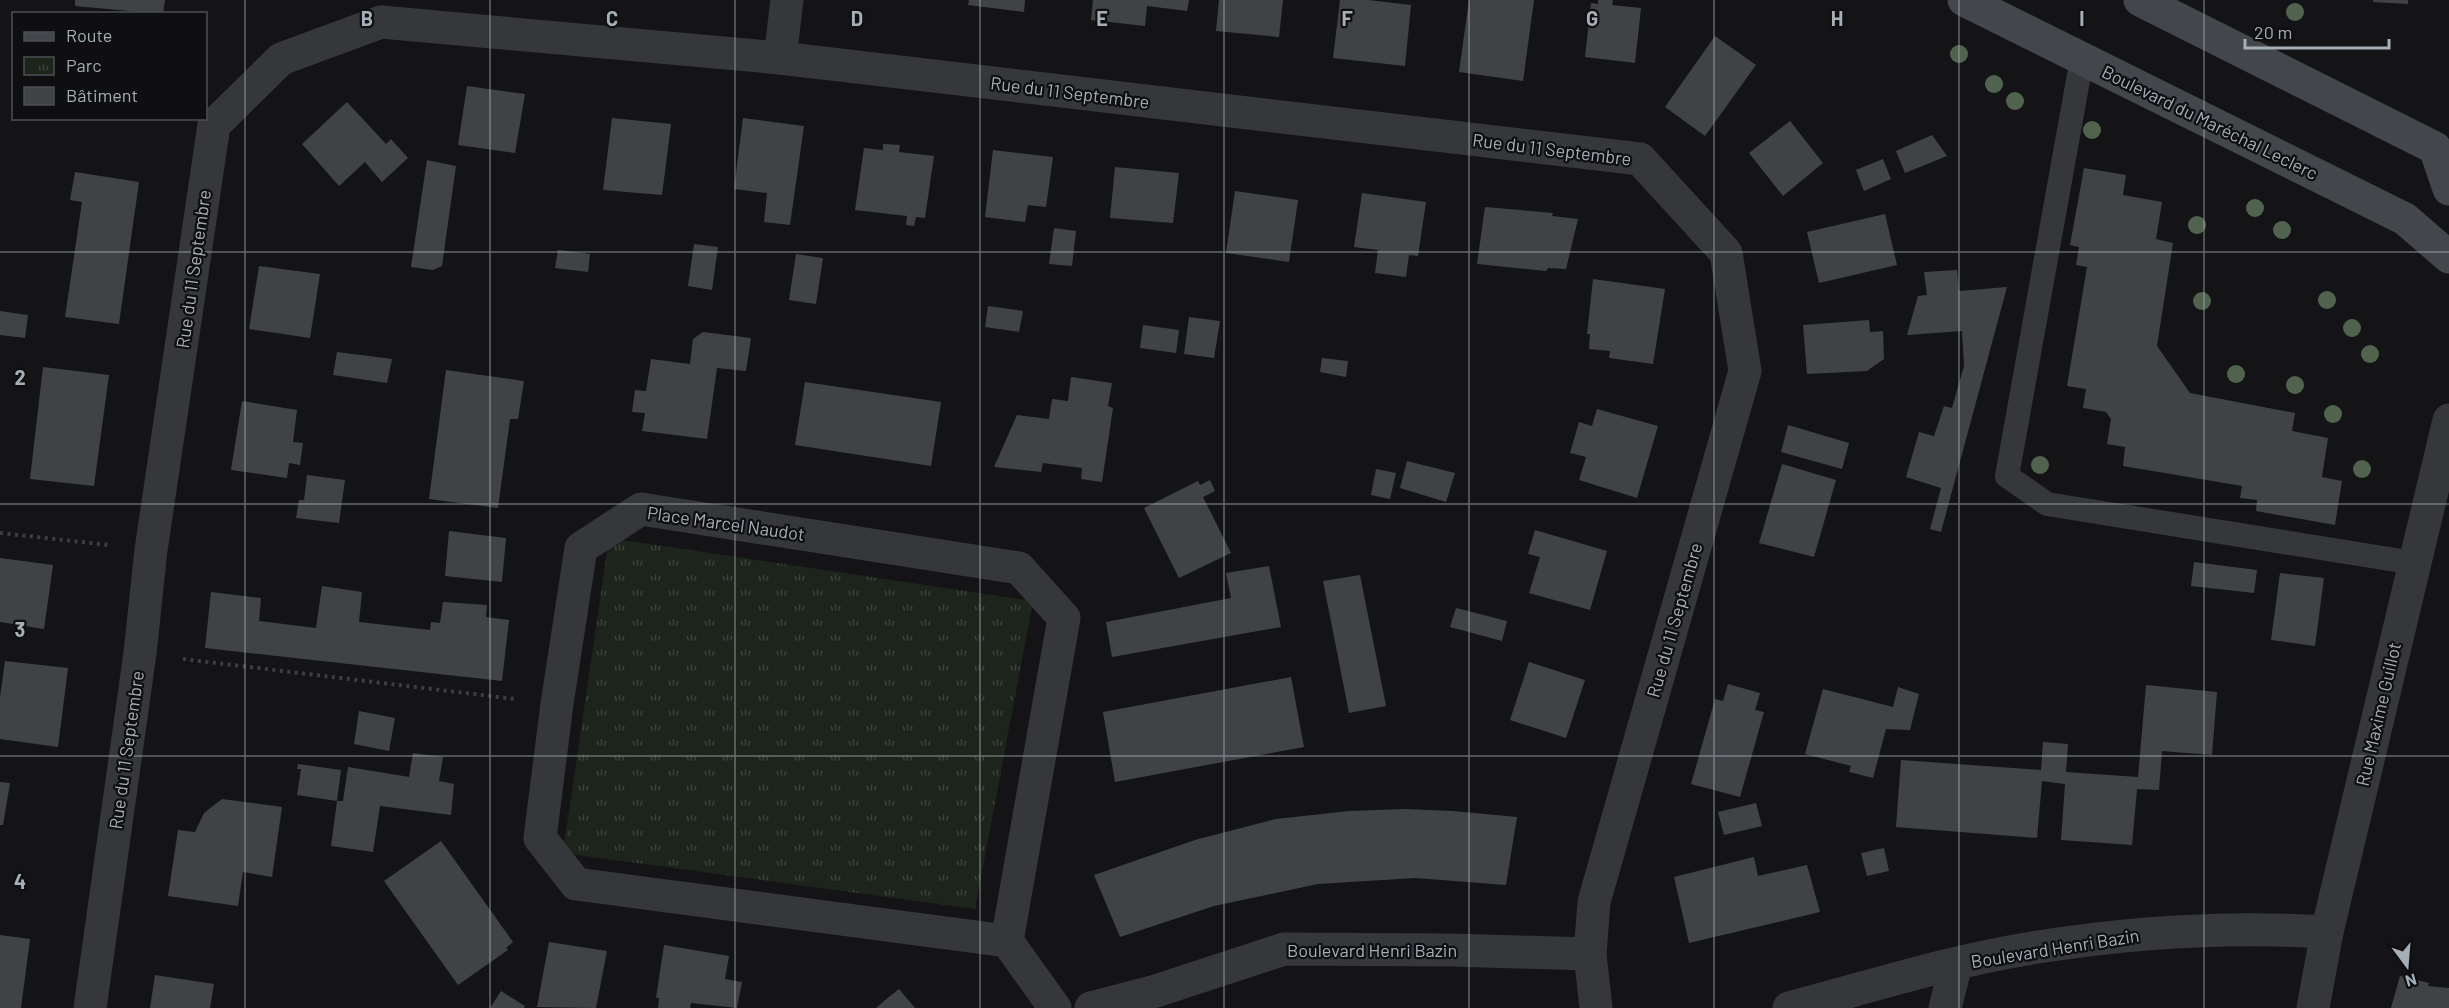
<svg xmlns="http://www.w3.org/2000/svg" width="2449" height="1008" font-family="Barlow,sans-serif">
<defs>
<pattern id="park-tufts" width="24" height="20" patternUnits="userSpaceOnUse" patternTransform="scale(1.5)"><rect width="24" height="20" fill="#1d241c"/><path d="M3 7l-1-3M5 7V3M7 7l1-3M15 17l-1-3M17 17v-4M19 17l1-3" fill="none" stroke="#3b413b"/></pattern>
</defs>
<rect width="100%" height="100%" fill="#141416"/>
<polygon fill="url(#park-tufts)" points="609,538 1033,601 975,909 563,853"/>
<g fill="#404346">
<polygon points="75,0 165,0 163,14 75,6"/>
<polygon points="969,0 1025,0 1024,12 968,5"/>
<polygon points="1093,0 1189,0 1187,11 1147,6 1145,26 1091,20"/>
<polygon points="1219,0 1283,0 1279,37 1216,31"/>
<polygon points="1340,0 1368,0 1411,5 1405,66 1333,58"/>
<polygon points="1469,0 1534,0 1523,81 1459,72"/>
<polygon points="1598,0 1613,0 1612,5 1641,8 1635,63 1585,57 1591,3 1598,4"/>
<polygon points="2373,0 2408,0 2408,4 2373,2"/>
<polygon points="1715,36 1756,65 1705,136 1665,107"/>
<polygon points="467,86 525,94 515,153 458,145"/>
<polygon points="347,102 386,144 391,139 408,158 382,182 365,162 339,186 302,144"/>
<polygon points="612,118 671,124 662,195 603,190"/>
<polygon points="743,118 804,126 790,225 764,222 767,193 734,189"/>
<polygon points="1790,121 1823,163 1783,196 1749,153"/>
<polygon points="1932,135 1947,156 1905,173 1896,151"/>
<polygon points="883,144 900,145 899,152 934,156 925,218 916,217 914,226 906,225 907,216 855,210 864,148 883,150"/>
<polygon points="993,150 1053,157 1046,207 1028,205 1025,222 985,217"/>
<polygon points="1883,159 1891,179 1864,191 1856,170"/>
<polygon points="427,160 456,166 442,266 433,270 411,267"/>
<polygon points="1115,167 1179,173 1173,223 1110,218"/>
<polygon points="2084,168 2126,175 2123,195 2162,202 2156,239 2173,243 2157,346 2190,393 2295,413 2292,431 2328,438 2322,477 2342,481 2335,525 2256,511 2257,500 2240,498 2242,486 2123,466 2125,447 2107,444 2111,419 2106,412 2083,408 2086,389 2067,386 2087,267 2076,265 2079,247 2070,245"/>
<polygon points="75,172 139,182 119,324 65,317 82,202 70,200"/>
<polygon points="1235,191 1298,200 1289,262 1226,253"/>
<polygon points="1362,193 1426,202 1418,256 1409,255 1406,277 1375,273 1378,250 1354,247"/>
<polygon points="1485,207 1553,213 1552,216 1578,219 1566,269 1548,268 1546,271 1477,264"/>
<polygon points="1885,214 1897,265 1819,283 1807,232"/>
<polygon points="1054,228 1076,231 1072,266 1049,264"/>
<polygon points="694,244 718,247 712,290 688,286"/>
<polygon points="558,250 590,254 588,272 555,268"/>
<polygon points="796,254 823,258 816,304 789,300"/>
<polygon points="259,266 320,274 310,338 249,329"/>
<polygon points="1957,270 1959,291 2007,287 1941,532 1930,529 1941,488 1906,477 1919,432 1934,436 1944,406 1952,408 1964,366 1962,331 1907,335 1918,296 1927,295 1924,272"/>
<polygon points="1593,279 1665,289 1653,364 1609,358 1610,351 1589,349 1590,334 1587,334"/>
<polygon points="988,306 1023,311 1019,332 985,327"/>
<polygon points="0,311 28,315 25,338 0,335"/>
<polygon points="1189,317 1220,321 1214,358 1184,354"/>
<polygon points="1869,320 1870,332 1883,331 1884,359 1867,371 1807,374 1803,325"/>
<polygon points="1143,325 1179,330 1176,353 1140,348"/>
<polygon points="703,332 751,338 746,371 717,368 707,439 642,431 645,413 632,412 635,390 646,391 651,359 690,364 693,339"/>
<polygon points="337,352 392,359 387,383 333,375"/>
<polygon points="1322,358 1348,361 1346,377 1320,372"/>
<polygon points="43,367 109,375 94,486 30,479"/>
<polygon points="446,370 524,381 518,419 510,419 498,508 429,499"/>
<polygon points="1071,377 1112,383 1108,406 1113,408 1102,482 1081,479 1082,468 1043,463 1041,472 994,467 1017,415 1049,419 1052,399 1068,401"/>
<polygon points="805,382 941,402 931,466 795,445"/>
<polygon points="242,401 297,410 293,442 303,443 300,465 289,463 287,478 231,470"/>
<polygon points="1597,409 1658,426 1637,498 1579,480 1586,457 1570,453 1579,422 1592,426"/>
<polygon points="1788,425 1849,443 1842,469 1781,452"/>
<polygon points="1407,461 1455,473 1446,502 1400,488"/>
<polygon points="1782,464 1836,480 1814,557 1759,543"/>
<polygon points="1376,469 1396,473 1390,499 1371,495"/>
<polygon points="307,475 345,480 339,523 296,518 299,500 304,500"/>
<polygon points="1210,480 1215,491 1203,497 1231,553 1179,578 1144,508 1198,481 1200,485"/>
<polygon points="1535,530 1607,551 1590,610 1529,593 1540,557 1528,554"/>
<polygon points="449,531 506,538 502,582 445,576"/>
<polygon points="0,558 53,565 44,629 0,622"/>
<polygon points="2194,562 2257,570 2254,593 2191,586"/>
<polygon points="1269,566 1281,627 1112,657 1106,622 1231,598 1226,573"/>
<polygon points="2280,573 2324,578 2315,646 2271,640"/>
<polygon points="1360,575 1386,706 1349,713 1323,581"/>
<polygon points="322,586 362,592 359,622 430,630 431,622 440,623 443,602 487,605 486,617 509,620 502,681 205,648 211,592 261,598 259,621 316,628"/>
<polygon points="1456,608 1507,621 1502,641 1450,627"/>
<polygon points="5,661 68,668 58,747 0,739 0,697"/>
<polygon points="1529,662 1585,680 1566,738 1510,720"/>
<polygon points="1291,677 1304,747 1115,782 1103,712"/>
<polygon points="1728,684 1760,693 1755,710 1764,712 1740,797 1691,784 1715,699 1723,701"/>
<polygon points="2146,685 2217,692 2212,755 2162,751 2159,790 2137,789 2132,845 2061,840 2065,784 2042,781 2037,838 1896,827 1901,760 2041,770 2043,742 2068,744 2066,772 2138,777"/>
<polygon points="1898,687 1919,694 1910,730 1886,729 1873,778 1849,772 1851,766 1805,754 1823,689 1893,707"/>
<polygon points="359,711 395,718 389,751 354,744"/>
<polygon points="413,753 443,757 439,781 454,784 451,815 380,806 373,852 331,846 337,801 343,801 348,767 409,777"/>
<polygon points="298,764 341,770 337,801 297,795 301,769 297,769"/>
<polygon points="0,782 10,783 3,825 0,825"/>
<polygon points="222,799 282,807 272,877 243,872 238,906 168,896 178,830 195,832 204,813"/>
<polygon points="1756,803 1762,826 1724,835 1718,812"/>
<polygon points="1405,809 1452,811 1517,817 1506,885 1416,878 1318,884 1214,906 1120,937 1094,875 1195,840 1276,819 1349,811"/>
<polygon points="441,841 513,942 506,948 508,950 458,985 384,881"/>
<polygon points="1884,848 1889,871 1867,876 1861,853"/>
<polygon points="1754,857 1758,876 1807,865 1820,912 1689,943 1674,877"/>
<polygon points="0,935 30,939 21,1008 0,1008"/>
<polygon points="549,942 607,951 596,1008 537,1007"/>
<polygon points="664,945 729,956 725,979 742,982 737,1008 691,1003 690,1008 658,1008 659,998 656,998"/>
<polygon points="155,975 214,984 210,1008 150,1008"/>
<polygon points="2400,976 2429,983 2428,986 2449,988 2449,1008 2391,1008"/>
<polygon points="899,989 915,1008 876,1008 884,1001"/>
<polygon points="501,991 525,1006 524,1008 490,1008"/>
</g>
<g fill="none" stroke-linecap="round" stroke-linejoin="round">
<g stroke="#3b3f42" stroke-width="4" stroke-dasharray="3 4.5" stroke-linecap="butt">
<polyline points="0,533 109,545"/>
<polyline points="183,659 515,699"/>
</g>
<polyline stroke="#35373b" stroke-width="24" points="2082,58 2007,476 2047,504 2414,563"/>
<g stroke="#35373b" stroke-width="33">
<polyline points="780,58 787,0"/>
<polygon points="641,509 1019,568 1064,618 1007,941 576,884 540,838 557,704 581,548"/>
<polyline points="1007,941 1055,1008"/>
<polyline points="90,1008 140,653 151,550 214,125 281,59 381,22 780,58 1640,159 1726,253 1745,371 1594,902 1590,954 1596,1008"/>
<polyline points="1091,1008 1156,991 1284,949 1450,950 1590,954"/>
<path d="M1789 1008C1869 987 1950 961 2032 948 2130 932 2228 926 2327 932"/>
<polyline points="1945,1008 1956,964"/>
</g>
<polyline stroke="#35373b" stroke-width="33" points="2313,1008 2327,932 2449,420"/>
<g stroke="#43474b" stroke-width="33">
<polyline points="1964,0 2405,219 2449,257"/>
<polyline points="2140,0 2435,148 2449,189"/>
</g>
</g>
<g fill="#51634e">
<circle cx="2295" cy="12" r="9"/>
<circle cx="1959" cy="54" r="9"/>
<circle cx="1994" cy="84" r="9"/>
<circle cx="2015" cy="101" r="9"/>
<circle cx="2092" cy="130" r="9"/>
<circle cx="2255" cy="208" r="9"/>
<circle cx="2197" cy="225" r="9"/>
<circle cx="2282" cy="230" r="9"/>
<circle cx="2327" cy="300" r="9"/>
<circle cx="2202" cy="301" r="9"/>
<circle cx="2352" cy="328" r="9"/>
<circle cx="2370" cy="354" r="9"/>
<circle cx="2236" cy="374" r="9"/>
<circle cx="2295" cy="385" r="9"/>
<circle cx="2333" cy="414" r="9"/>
<circle cx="2040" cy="465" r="9"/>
<circle cx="2362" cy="469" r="9"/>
</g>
<path fill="none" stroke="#a5afb7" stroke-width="1.5" stroke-opacity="0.55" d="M245 0V1008M490 0V1008M735 0V1008M980 0V1008M1224 0V1008M1469 0V1008M1714 0V1008M1959 0V1008M2204 0V1008M0 252H2449M0 504H2449M0 756H2449"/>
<g text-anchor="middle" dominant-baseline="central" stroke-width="4.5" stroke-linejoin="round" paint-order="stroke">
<g font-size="18" fill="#a5afb7" stroke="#0f0f11">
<text transform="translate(1070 92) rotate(7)">Rue du 11 Septembre</text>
<text transform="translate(2210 122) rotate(26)">Boulevard du Maréchal Leclerc</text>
<text transform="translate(1552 149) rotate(7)">Rue du 11 Septembre</text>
<text transform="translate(193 269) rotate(-82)">Rue du 11 Septembre</text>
<text transform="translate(726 523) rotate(8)">Place Marcel Naudot</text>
<text transform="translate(1674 620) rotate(-74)">Rue du 11 Septembre</text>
<text transform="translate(2378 714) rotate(-77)">Rue Maxime Guillot</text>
<text transform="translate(126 750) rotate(-82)">Rue du 11 Septembre</text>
<text transform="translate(2055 948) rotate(-9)">Boulevard Henri Bazin</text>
<text x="1372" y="950">Boulevard Henri Bazin</text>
</g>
</g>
<g font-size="20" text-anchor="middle" font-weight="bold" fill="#a5afb7" stroke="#0f0f11" stroke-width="4.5" stroke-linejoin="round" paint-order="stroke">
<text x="367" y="26">B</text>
<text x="612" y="26">C</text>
<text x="857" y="26">D</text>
<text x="1102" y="26">E</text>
<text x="1347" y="26">F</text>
<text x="1592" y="26">G</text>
<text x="1837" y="26">H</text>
<text x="2082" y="26">I</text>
<text x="20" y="385">2</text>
<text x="20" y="637">3</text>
<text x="20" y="889">4</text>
</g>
<rect x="12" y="12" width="195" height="108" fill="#0f0f11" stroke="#4b4f53" stroke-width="1.5"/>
<rect x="24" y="32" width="30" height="9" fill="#43474b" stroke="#4b4f53" stroke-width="1.5"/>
<text x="66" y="42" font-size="18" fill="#a5afb7">Route</text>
<rect x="24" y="57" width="30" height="18" fill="url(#park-tufts)" stroke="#4b4f53" stroke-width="1.5"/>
<text x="66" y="72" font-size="18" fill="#a5afb7">Parc</text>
<rect x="24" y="87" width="30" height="18" fill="#404346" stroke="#4b4f53" stroke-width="1.5"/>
<text x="66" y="102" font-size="18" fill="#a5afb7">Bâtiment</text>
<g transform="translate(2407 966) rotate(164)" stroke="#0f0f11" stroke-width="4.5" paint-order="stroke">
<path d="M0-4.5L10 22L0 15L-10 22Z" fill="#a5afb7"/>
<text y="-9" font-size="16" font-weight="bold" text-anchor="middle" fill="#a5afb7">N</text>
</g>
<path d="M2245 39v9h144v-9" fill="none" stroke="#a5afb7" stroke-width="3"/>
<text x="2254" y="39" font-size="18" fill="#a5afb7" stroke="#0f0f11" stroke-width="4.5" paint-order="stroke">20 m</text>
</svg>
